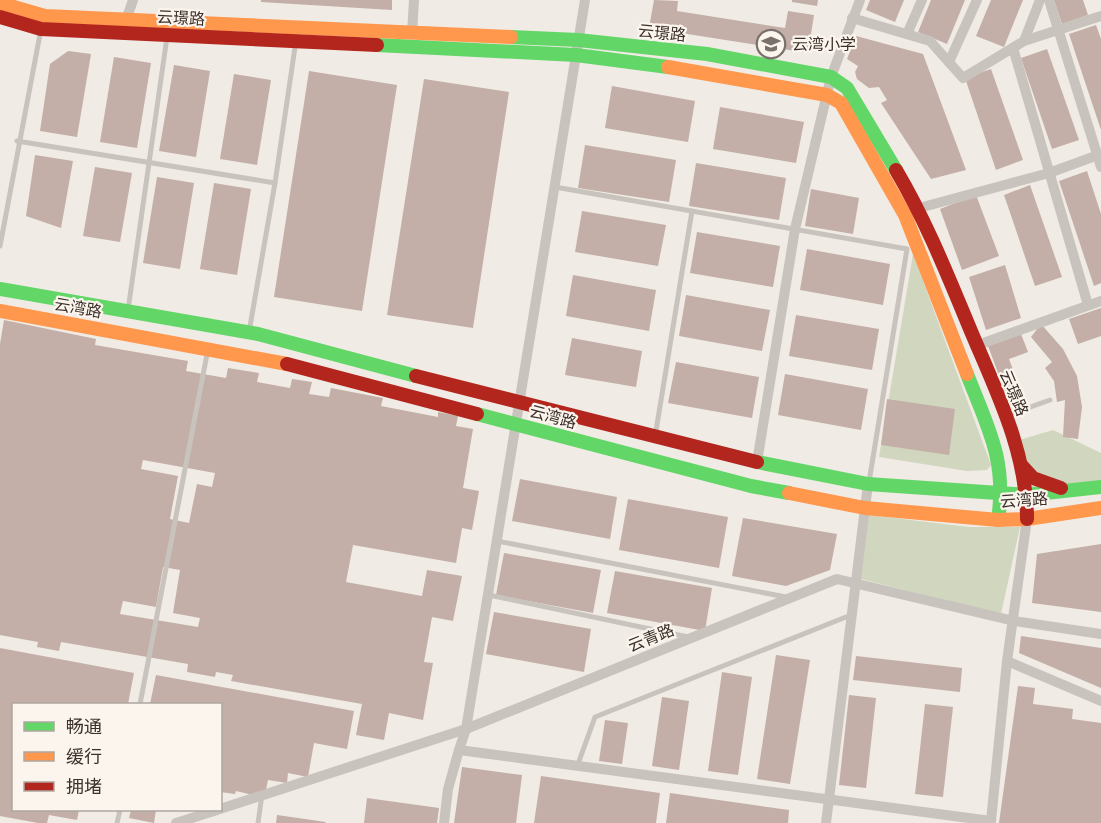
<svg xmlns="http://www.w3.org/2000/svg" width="1101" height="823" font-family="Figtree,'Noto Sans SC',sans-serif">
<rect width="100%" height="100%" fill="#f0ebe5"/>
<g fill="#d1d6bf">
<polygon points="913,254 991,465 987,470 967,471 879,457"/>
<polygon points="1053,430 1101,453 1101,487 1027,495 1016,441"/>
<polygon points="869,515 969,527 1020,527 1001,614 861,579"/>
</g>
<g fill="#c3afa7" fill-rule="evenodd">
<polygon points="261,0 392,0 392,10 261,2"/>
<polygon points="654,0 678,1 677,11 785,28 788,11 814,15 808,53 649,28"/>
<polygon points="792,0 818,0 817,6 792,2"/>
<polygon points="870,0 904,0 895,22 866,10"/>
<polygon points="931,0 965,0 947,44 918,32"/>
<polygon points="991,0 1023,0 1004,47 976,36"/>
<polygon points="1054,0 1083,0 1088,15 1062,24"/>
<polygon points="1096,25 1101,39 1101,130 1069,34"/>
<polygon points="856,36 923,54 966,170 931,179 881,103 887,100 879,87 869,88 857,79 855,72 858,66 847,59"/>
<polygon points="1047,49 1079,140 1052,149 1021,58"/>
<polygon points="68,51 91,54 77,137 40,131 50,64"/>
<polygon points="114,57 151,63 137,148 100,142"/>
<polygon points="174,65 210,71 196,157 159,151"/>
<polygon points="991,69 1023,160 996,170 965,78"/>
<polygon points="309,71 397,85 362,311 274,297"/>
<polygon points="234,74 271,80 257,165 220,159"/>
<polygon points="424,79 509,92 473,328 387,315"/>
<polygon points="612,86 695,101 688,142 605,128"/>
<polygon points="720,107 804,122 796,163 713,149"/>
<polygon points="585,145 676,160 669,202 578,188"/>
<polygon points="35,155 73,161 61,228 26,216"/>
<polygon points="696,163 786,178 779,220 689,206"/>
<polygon points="95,167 132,173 120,242 83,236"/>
<polygon points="1087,171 1101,214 1101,283 1094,286 1059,181"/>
<polygon points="157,177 194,183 180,269 143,263"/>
<polygon points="214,183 251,189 237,275 200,269"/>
<polygon points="1030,185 1062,277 1035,286 1004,195"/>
<polygon points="811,189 859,198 853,234 805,226"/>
<polygon points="976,195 999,256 962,270 940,209"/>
<polygon points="582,211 666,225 658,266 575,252"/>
<polygon points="697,232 780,246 773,287 690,273"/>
<polygon points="807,249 890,264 883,305 800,290"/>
<polygon points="1005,265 1021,318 986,330 969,277"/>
<polygon points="573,275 656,290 649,331 566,316"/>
<polygon points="686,295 770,310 762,351 679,336"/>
<polygon points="1101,308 1101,336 1078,344 1069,319"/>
<polygon points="796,315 879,329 872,370 789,356"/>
<path d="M4 320 96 339 95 345 188 361 186 371 226 378 228 368 259 373 257 382 290 388 292 379 312 382 309 394 329 397 331 388 383 398 381 406 438 417V412L458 416 456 426 473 429 463 488 479 491 472 530 462 528 456 563 353 545 346 582 422 596 427 570 462 576 453 621 432 617 424 662 433 663 423 720 389 713 384 740 356 735 362 704 231 681 233 675 216 672 215 677 187 672 188 664 61 642 59 651 37 647 38 642 0 635V344ZM143 460 215 473 212 487 197 484 189 523 170 519 178 476 141 469ZM163 567 180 570 173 613 200 618 198 627 120 614 123 601 156 607Z"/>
<polygon points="1041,324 1063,349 1077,376 1082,407 1078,439 1063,437 1065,400 1057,402 1054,381 1045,368 1052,362 1031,337"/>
<polygon points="1021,334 1028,352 1009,359 1020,388 1006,394 988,346"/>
<polygon points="572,338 642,351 636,387 565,375"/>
<polygon points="676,362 759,377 752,418 668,403"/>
<polygon points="785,374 868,389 861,430 778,415"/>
<polygon points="887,399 955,409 949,455 881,445"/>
<polygon points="520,479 617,497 610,539 512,521"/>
<polygon points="628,499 728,517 719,568 619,550"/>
<polygon points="743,518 837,534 830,570 786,586 732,576"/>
<polygon points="1101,544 1101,612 1032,603 1037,554"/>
<polygon points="504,553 601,570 593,613 496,595"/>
<polygon points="615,571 712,588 705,631 607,613"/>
<polygon points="494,612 591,629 584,672 486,654"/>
<polygon points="1021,636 1101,648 1101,688 1019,653"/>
<polygon points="0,648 134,673 128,704 14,704 14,810 79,810 77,820 49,815 47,823 38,823 0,816"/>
<polygon points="776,655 810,660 790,784 757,779"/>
<polygon points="856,656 962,668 960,692 853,680"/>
<polygon points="722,672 752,677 738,775 708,771"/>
<polygon points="156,675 354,711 347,749 314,743 308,777 288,773 287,783 268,780 266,790 253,795 236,791 235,794 220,792 220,704 150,704"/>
<polygon points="1018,686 1035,688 1033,704 1073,709 1072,719 1101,723 1101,823 999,823"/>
<polygon points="849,695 876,698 866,788 839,785"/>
<polygon points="662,697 689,701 679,770 652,766"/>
<polygon points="925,704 953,707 943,797 915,794"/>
<polygon points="605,720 628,723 622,764 599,761"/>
<polygon points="462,767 522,775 516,823 454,823"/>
<polygon points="541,776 660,793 656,823 534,823"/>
<polygon points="670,793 789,810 788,823 666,823"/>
<polygon points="367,798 439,808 437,823 364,823"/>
<polygon points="131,810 156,810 154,823 129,818"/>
<polygon points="277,815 326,822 325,823 276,823"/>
</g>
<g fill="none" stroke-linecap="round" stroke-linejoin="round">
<g stroke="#c9c3be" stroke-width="5">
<polyline points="17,141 275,183 249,332"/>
<polyline points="275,183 298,27"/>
<polyline points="555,187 907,249 869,482"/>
<polyline points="0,246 41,29"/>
<polyline points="128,310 167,37"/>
<polyline points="1008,415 1050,400"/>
<polyline points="655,437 692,211"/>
<polyline points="497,541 786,597"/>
<polyline points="489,595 688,637"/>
<polyline points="140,704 208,349"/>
<polyline points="578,764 595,717 851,615"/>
<polyline points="117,823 120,810"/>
<polyline points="258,823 262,795"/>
</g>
<g stroke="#c9c3be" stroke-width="10">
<polyline points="585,0 466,729 459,750 991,821 1007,661"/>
<polyline points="1049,0 1101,167"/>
<polyline points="852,18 930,41 963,78 1024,41 1040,0"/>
<polyline points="126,20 133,0"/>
<polyline points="412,33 414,0"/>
<polyline points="907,34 922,0"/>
<polyline points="1024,41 1101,16"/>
<polyline points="1013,48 1088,305"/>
<polyline points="949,62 977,0"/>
<polyline points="919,208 1049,173 1101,154"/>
<polyline points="975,346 1101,301"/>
<polyline points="757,462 795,229 831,77 860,0"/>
<polyline points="1027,519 1007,661 1101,701"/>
<polyline points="220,809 466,729 837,579 1014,621 1101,634"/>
<polyline points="176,823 217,810"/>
<polyline points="444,823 448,789 459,750"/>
<polyline points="826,823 868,484"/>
</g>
<g stroke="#63d668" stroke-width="14">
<polyline points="511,37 578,40 707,54 831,77 847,88 896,170"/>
<polyline points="377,45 576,55 668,67"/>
<polyline points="0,289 258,334 416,376"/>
<path d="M967 374C988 428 1007 460 998 520"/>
<polyline points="477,414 751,486 789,493"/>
<polyline points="757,462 868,484 1027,495 1101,487"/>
</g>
<g stroke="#ff974d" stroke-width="14">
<polyline points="0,3 45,16 511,37"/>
<polyline points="668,67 827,95 841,103 905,215 967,374"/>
<polyline points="0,311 287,364"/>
<polyline points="789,493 865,508 998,520 1027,519 1101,508"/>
</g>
<g stroke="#b3261e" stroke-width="14">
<polyline points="0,17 41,29 377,45"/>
<path d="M896 170C925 219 946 271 968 324 994 387 1027 449 1027 519"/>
<polyline points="287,364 477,414"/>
<polyline points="416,376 757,462"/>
<polyline points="1022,466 1033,478 1061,488"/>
</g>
</g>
<defs>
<g id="school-ring" transform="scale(1.5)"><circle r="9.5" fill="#fbf5ee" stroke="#7a716c" stroke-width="1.5"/><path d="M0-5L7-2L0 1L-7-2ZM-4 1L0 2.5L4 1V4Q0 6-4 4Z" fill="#7a716c"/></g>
</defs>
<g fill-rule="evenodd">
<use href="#school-ring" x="771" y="44"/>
</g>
<g text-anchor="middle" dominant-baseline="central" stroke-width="4.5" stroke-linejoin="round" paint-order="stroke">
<g font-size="16" fill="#3b302b" stroke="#fbf5ee">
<text transform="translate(181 18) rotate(3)">云璟路</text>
<text transform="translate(662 33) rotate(6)">云璟路</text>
<text transform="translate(78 308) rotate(10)">云湾路</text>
<text transform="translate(1014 393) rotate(67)">云璟路</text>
<text transform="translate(553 417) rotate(15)">云湾路</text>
<text transform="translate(1024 500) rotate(-4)">云湾路</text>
<text transform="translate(651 638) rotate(-22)">云青路</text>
</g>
<g font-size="16" fill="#3b302b" stroke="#fbf5ee" text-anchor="start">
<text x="792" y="44">云湾小学</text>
</g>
</g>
<rect x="12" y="703" width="210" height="108" fill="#fbf5ee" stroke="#aea6a0" stroke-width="1.5"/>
<rect x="24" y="722" width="30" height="9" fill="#63d668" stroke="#aea6a0" stroke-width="1.5"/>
<text x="66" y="733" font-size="18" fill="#3b302b">畅通</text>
<rect x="24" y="752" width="30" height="9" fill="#ff974d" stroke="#aea6a0" stroke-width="1.5"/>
<text x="66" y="763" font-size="18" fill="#3b302b">缓行</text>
<rect x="24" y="782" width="30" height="9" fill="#b3261e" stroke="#aea6a0" stroke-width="1.5"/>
<text x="66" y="793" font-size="18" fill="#3b302b">拥堵</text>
</svg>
